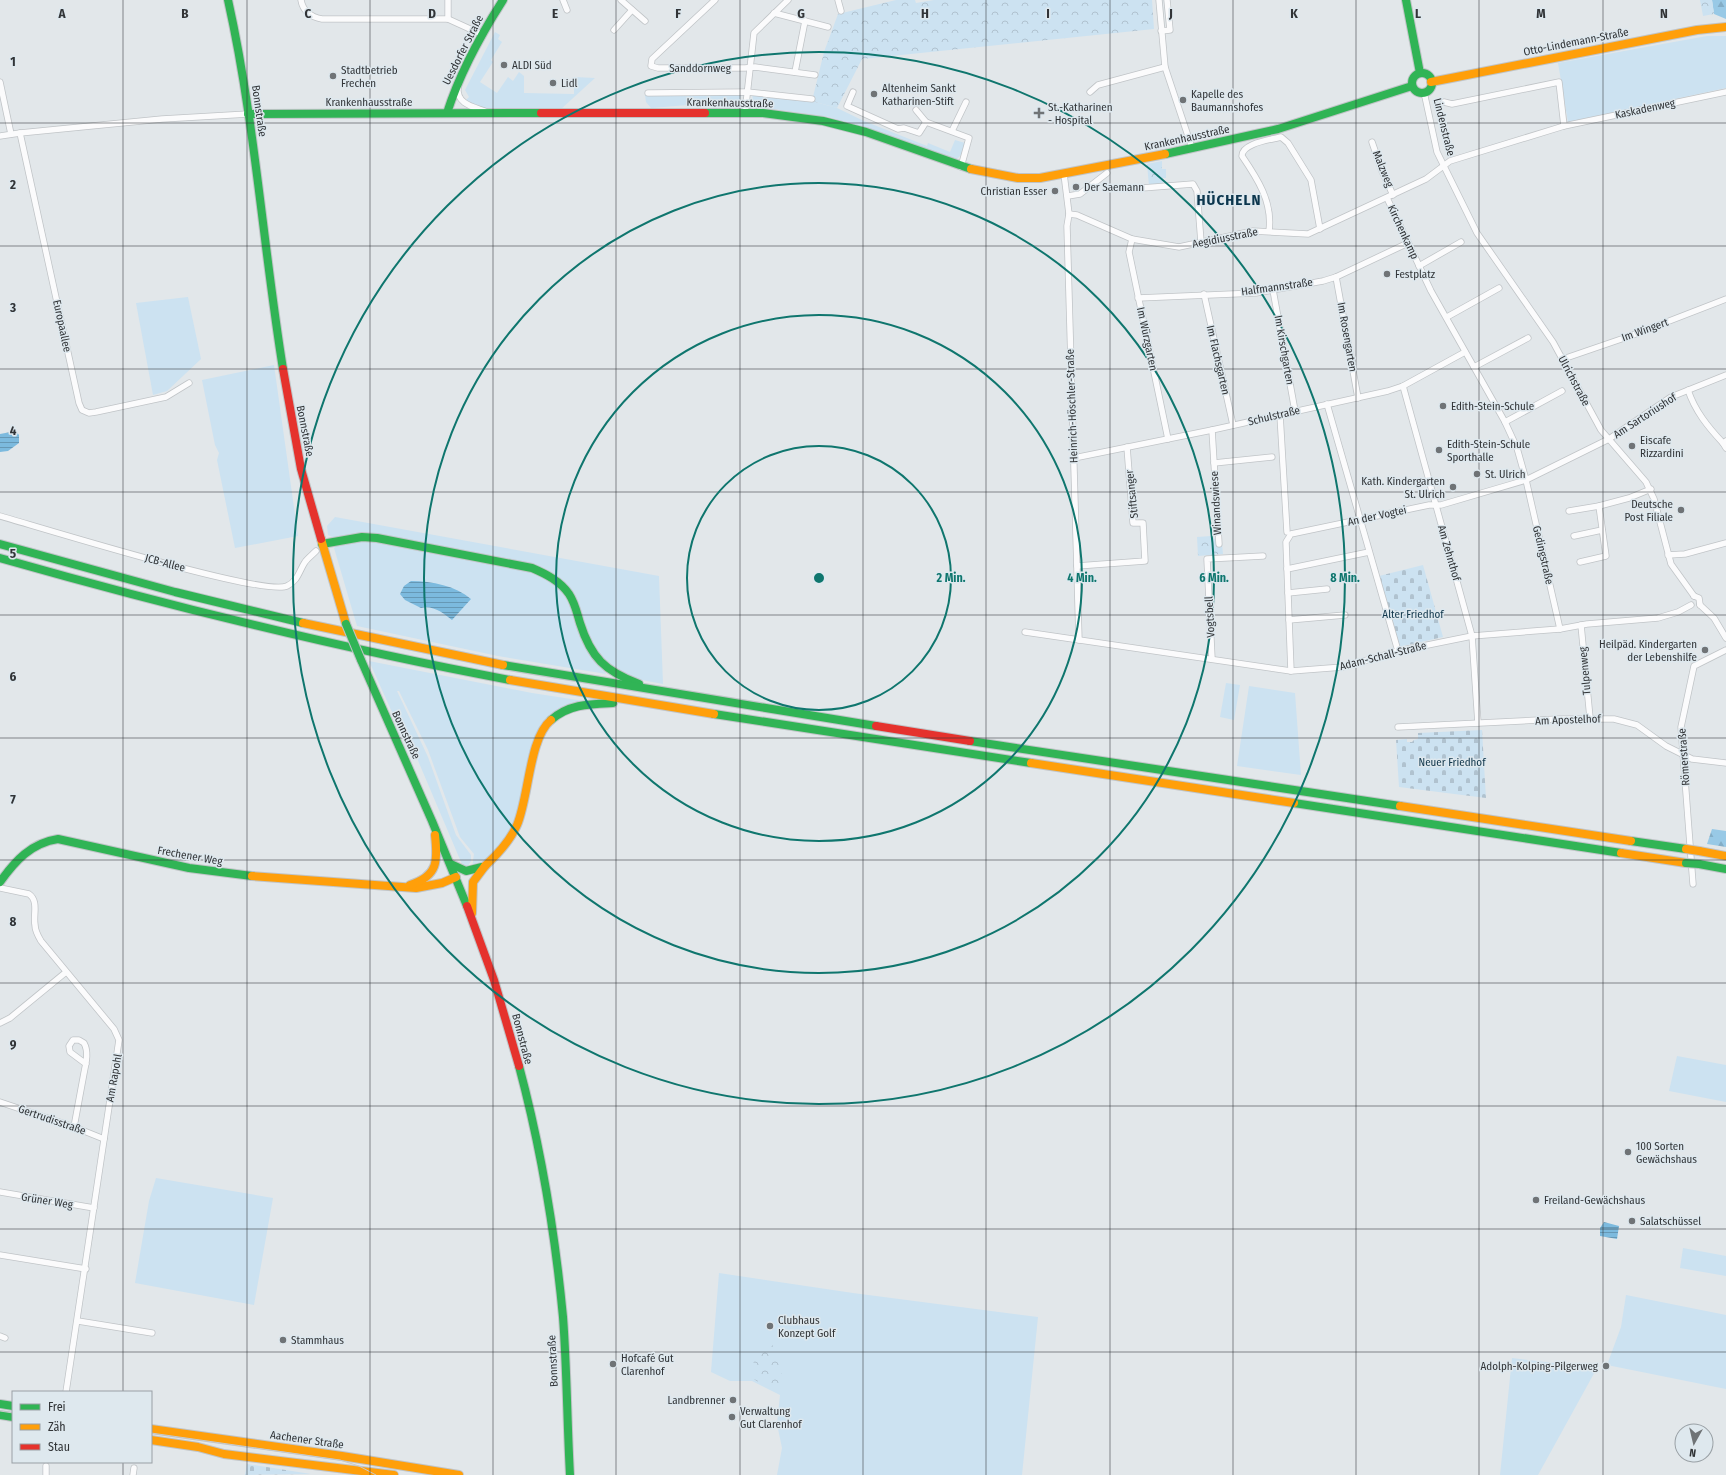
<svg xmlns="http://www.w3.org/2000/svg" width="1726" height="1475" font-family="'Fira Sans Condensed',sans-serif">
<defs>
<pattern id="forest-firs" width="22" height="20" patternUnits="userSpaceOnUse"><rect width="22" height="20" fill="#98c9e6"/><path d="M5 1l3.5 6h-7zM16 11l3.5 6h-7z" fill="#83adc6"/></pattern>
<pattern id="cemetery-stones" width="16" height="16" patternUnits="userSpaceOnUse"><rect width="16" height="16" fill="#cce2f1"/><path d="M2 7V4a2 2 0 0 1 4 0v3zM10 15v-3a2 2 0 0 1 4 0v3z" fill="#b0c2cf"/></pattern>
<pattern id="park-crowns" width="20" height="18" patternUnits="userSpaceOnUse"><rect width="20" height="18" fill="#cce2f1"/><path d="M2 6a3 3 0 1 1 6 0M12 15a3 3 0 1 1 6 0" fill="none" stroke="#b0c2cf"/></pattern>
<pattern id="water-rules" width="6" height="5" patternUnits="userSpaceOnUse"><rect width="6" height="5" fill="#7cbade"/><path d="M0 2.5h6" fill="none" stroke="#6698b5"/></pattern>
</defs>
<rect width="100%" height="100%" fill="#e2e7ea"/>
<g fill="#cce2f1">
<path d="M495 32 500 35 498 39 502 42 491 60 493 62 480 82 497 93 508 77 513 81 519 72 524 76V93L574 94V77L595 78 560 110C535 110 486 114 465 101L469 97 465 90Z"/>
<polygon points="1707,36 1726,36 1726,88 1568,122 1558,63"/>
<polygon points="741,94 740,99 733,106 688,105 651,108 646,102 645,95"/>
<polygon points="752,94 812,101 837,108 864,121 927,146 928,143 950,152 955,140 965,143 961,155 957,159 951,159 900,139 829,117 761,107 753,101"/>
<polygon points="188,297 201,359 167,391 153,395 136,303"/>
<polygon points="274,365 298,536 235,548 217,460 219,453 215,445 202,380"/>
<polygon points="335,517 659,576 663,684 626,677 596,654 579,606 531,564 332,537 328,535 327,526"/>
<polygon points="367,541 540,574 561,589 606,674 498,656 357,626 334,548 338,544"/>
<polygon points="369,661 532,693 584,701 545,722 514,826 490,858 472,869 474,854 460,837 428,750 399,691 397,691 428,757 456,835 471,855 471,861 466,869 464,869 408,737 391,710"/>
<polygon points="1226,683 1240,685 1234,720 1220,717"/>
<polygon points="1249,686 1295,693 1301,775 1237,766"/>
<polygon points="1677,1056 1726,1065 1726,1102 1669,1091"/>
<polygon points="156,1178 273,1198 254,1305 135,1283 149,1201"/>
<polygon points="1683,1248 1726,1256 1726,1276 1680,1268"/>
<polygon points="719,1273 853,1293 1038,1317 1022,1475 777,1475 782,1448 777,1424 780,1395 752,1381 730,1381 711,1372"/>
<polygon points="1626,1295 1726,1315 1726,1389 1607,1365 1621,1327"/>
<polygon points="1512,1358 1597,1368 1538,1475 1500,1475"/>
</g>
<g fill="url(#forest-firs)">
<polygon points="1712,0 1726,0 1726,19 1714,14"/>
<polygon points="1712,829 1726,831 1726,847 1707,844"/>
</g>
<g fill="url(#cemetery-stones)">
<polygon points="1423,565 1443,637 1399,647 1379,576"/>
<polygon points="1482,730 1486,798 1399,787 1396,740 1407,739 1407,742 1412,742 1414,740 1418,739 1418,733"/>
<polygon points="247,1464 311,1474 245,1475"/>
</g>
<g fill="url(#park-crowns)">
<polygon points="896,0 915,0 916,3 934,0 1152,0 1154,29 862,59 837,108 812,101 824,52 838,14"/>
<polygon points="1700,0 1712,0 1714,14 1703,16"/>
<polygon points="1162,161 1162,169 1166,169 1166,178 1163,178 1163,184 1149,186 1147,164"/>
<polygon points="1211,536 1215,539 1216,544 1222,544 1223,554 1198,556 1197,537"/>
<path d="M762 1344 776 1346 782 1375 780 1393 753 1379C751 1364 755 1357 762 1344Z"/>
</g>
<g fill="url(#water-rules)">
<polygon points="16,431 19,435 19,443 8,451 0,452 0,434"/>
<path d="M411 581C432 581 456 586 471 599L452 620C443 613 433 605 421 608L405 600 400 594 404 586Z"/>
<polygon points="1604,1222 1619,1226 1617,1239 1600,1236 1600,1228"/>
</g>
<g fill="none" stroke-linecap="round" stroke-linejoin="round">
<g stroke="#c0c4c7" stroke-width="7">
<g id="street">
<path d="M301 0C303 12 311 17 322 19H448L481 34"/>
<polyline points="563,0 567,10"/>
<polyline points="621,0 645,21"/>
<polyline points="715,0 652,59 651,66 658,68 745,68 755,67 815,75"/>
<polyline points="838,0 841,11"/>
<polyline points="1159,0 1165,67 1192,148"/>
<polyline points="774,13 828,27"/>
<polyline points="448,19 448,0"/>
<polyline points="614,30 632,10"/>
<polyline points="1161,31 1170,30 1167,0"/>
<polyline points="795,72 805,21"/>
<polyline points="0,82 11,134"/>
<path d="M458 87C456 105 475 107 487 112"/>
<polyline points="853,92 847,106 898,129 904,128 919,133 926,122"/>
<polyline points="1090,92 1098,85 1165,67"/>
<polyline points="1424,92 1437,152 1477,233 1553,342 1601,430 1646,482 1654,499 1671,564 1694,596"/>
<polyline points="648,93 747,92 812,99"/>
<polyline points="1444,102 1452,104 1559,82 1564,126"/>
<polyline points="916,110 926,122 969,138 961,167"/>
<polyline points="745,113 754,33 788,0"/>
<polyline points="952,131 966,102"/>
<polyline points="20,133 79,403 82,410 89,413 96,412 166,397 189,383"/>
<polyline points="0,136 20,133 162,119 248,114"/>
<polyline points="1372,142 1382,171 1393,195"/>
<polyline points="1064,174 1069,214 1067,226 1079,640"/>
<polyline points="1142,188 1193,184 1197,191 1201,242"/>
<polyline points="1068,196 1080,194 1107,173"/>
<polyline points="1387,198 1431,291 1505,422 1517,448 1526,480 1560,629"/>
<polyline points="1069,214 1077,215 1132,239 1179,247 1253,231 1308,234 1426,179 1450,161 1564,126 1726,92"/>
<path d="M1269 231C1273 202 1257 178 1242 156 1242 143 1270 140 1281 137L1288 143 1311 180 1320 229"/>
<polyline points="1132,239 1129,252 1168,439"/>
<polyline points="1419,266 1461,242"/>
<polyline points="1336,277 1358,398"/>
<polyline points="1273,290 1295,411"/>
<polyline points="1204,294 1233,425"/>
<polyline points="1138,298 1256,293 1323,281 1336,277 1408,243"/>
<polyline points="1447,317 1499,288"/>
<polyline points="1563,359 1633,335 1726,299"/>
<polyline points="1474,367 1528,338"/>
<polyline points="1403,386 1472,636 1478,723"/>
<path d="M1688 390C1695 411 1708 427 1723 443L1726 441"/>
<polyline points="1327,404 1398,651"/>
<polyline points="1280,415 1287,532"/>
<polyline points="1505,422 1562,391"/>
<polyline points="1212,430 1219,544"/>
<polyline points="1723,443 1726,448"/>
<polyline points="1074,458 1212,430 1388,391 1403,386 1465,352"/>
<polyline points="1214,463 1272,457"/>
<polyline points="1569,511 1599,506"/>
<path d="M0 516C39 527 264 597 287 586 298 581 299 571 305 562 308 558 312 555 316 551"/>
<polyline points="1574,536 1602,530"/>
<polyline points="1668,555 1685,554 1726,543"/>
<polyline points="1580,562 1606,556 1599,506 1629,498 1651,489"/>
<polyline points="1077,566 1145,561 1143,523 1133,523 1127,447"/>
<polyline points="1287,569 1369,552"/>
<polyline points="1288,593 1327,589"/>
<polyline points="1694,596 1699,598 1700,605"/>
<polyline points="1700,605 1714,618 1726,638"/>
<polyline points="1289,620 1345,615"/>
<polyline points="1581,625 1590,718"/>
<polyline points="1025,632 1291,671 1343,667 1398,651 1472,636 1560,629 1587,624 1658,618 1678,612 1691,605"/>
<polyline points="1212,659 1207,559 1263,556"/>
<polyline points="1291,671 1286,542 1291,534 1429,505 1441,505 1526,480 1609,439 1671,397 1726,375"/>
<polyline points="1398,727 1559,719 1614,719 1637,725 1666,746 1692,759 1726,763"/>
<polyline points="1693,884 1681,727 1694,666 1726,650"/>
<path d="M0 888 29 894C39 901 33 915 35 925 35 931 38 936 41 941L114 1029 119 1040 66 1392"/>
<polyline points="0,1023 10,1018 66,972"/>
<polyline points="0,1102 74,1127 104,1139"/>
<path d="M74 1127 84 1073C86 1063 89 1052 84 1043L79 1040H73L69 1046 70 1052 86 1064"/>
<polyline points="0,1192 94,1208"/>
<polyline points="0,1255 86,1269"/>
<polyline points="78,1321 152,1333"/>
<polyline points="0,1336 5,1338"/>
<polyline points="46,1475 46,1466"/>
<polyline points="133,1475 134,1468"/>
</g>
</g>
<g stroke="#c0c4c7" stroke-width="10">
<g id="fast">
<path d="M228 0C255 121 263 246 283 369"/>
<polyline points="1406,0 1420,73"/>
<circle cx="1422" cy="83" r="10"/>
<path d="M447 113C460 72 480 36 503 0"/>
<polyline points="705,113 763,113 823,121 866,132 971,169"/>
<polyline points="248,114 541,113"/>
<polyline points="1165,154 1278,129 1412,86"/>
<polyline points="0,544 175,592 303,623"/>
<path d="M322 544 362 537 377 538 532 568C546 574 560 581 569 594 575 603 577 613 580 623 591 658 605 671 639 684"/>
<path d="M0 558C169 606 338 648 510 680"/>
<polyline points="361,660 432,821 467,906"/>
<polyline points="503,665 876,726"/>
<polyline points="714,714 1031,763"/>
<path d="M551 720C569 704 590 704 613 703"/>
<polyline points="970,741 1400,806"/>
<polyline points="1294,803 1621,853"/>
<polyline points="1631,841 1686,849"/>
<polyline points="451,864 466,871 482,867"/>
<polyline points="1699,864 1726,869"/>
<path d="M0 882C15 861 31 843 58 839L189 868 252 876"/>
<path d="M519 1066C541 1148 555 1233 563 1317 567 1370 567 1422 570 1475"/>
<polyline points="0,1404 13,1406"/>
<polyline points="0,1415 13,1417"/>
</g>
</g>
<g stroke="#c0c4c7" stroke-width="10">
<g id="slow">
<polyline points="1431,82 1697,30 1726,27"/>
<polyline points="971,169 1018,178 1040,178 1165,154"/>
<polyline points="321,539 346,624"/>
<polyline points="303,623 503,665"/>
<polyline points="510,680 714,714"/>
<polyline points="1031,763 1294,803"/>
<polyline points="1400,806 1631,841"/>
<polyline points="1699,851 1726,856"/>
<polyline points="1621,853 1686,863"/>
<path d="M485 866C498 854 510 841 517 825 529 797 529 738 551 720"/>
<polyline points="252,876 416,888 442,883 456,877"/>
<path d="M410 885C438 876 438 861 435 835"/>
<polyline points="472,913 473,882 485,866"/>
<polyline points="151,1429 342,1456 459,1475"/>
<polyline points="151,1440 198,1447 224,1454 394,1475"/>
</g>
</g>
<g stroke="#c0c4c7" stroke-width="10">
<g id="jam">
<polyline points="541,113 705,113"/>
<polyline points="283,369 301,469 321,539"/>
<polyline points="876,726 970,741"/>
<polyline points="467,906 494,980 519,1066"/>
</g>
</g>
<use href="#street" stroke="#fbfbfc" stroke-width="5.5"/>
<use href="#fast" stroke="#30b455" stroke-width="8"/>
<use href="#slow" stroke="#ff9f0a" stroke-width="8"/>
<use href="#jam" stroke="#e5322d" stroke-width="8"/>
<g stroke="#c8cacb" stroke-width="1">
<polyline points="0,1411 13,1413"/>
<polyline points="151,1433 340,1460 359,1466 376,1475"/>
</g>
<g stroke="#c0c4c7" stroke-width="10" stroke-linecap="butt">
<g id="fast-bridge">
<polyline points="346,624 361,660"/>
<polyline points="1686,863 1699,864"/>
</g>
</g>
<g stroke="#c0c4c7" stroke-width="10" stroke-linecap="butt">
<polyline id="slow-bridge" points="1686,849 1699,851"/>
</g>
<use href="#fast-bridge" stroke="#30b455" stroke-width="8"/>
<use href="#slow-bridge" stroke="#ff9f0a" stroke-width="8"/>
</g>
<path fill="none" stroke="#313437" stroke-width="1" stroke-opacity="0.55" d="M123 0V1392M247 0V1475M370 0V1475M493 0V1475M616 0V1475M740 0V1475M863 0V1475M986 0V1475M1110 0V1475M1233 0V1475M1356 0V1475M1479 0V1475M1603 0V1475M0 123H1726M0 246H1726M0 369H1726M0 492H1726M0 615H1726M0 738H1726M0 860H1726M0 983H1726M0 1106H1726M0 1229H1726M0 1352H1726M123 1462V1475"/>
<g fill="none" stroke="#0f766e" stroke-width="2">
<circle cx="819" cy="578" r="132"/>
<circle cx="819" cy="578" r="263"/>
<circle cx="819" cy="578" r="395"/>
<circle cx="819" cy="578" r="526"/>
</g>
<g fill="#6f7376" stroke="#dee8ee" stroke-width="1.5">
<circle cx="504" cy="65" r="4"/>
<circle cx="333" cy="76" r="4"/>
<circle cx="553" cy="83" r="4"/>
<circle cx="874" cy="94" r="4"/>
<circle cx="1183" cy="100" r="4"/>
<path d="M1037 107h4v4h4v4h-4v4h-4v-4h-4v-4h4z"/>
<circle cx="1076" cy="187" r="4"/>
<circle cx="1055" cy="191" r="4"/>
<circle cx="1387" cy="274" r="4"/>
<circle cx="1443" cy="406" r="4"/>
<circle cx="1632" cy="446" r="4"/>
<circle cx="1439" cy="450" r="4"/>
<circle cx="1477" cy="474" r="4"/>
<circle cx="1453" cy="487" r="4"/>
<circle cx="1681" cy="510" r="4"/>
<circle cx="1705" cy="650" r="4"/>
<circle cx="1628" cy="1152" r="4"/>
<circle cx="1536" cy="1200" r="4"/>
<circle cx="1632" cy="1221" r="4"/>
<circle cx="770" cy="1326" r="4"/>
<circle cx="283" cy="1340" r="4"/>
<circle cx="613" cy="1364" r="4"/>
<circle cx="1606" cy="1366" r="4"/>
<circle cx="733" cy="1400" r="4"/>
<circle cx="732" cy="1417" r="4"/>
</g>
<g text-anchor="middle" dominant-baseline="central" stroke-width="3" stroke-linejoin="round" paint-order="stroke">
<g font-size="11" fill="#313437" stroke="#dee8ee">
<text transform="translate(1576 42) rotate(-11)">Otto-Lindemann-Straße</text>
<text transform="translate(463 50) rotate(-63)">Uesdorfer Straße</text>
<text x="700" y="68">Sanddornweg</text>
<text x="369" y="102">Krankenhausstraße</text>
<text transform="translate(730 103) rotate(1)">Krankenhausstraße</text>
<text transform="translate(1645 109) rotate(-12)">Kaskadenweg</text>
<text transform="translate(259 111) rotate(82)">Bonnstraße</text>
<text transform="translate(1444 127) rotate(76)">Lindenstraße</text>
<text transform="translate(1187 138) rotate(-12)">Krankenhausstraße</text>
<text transform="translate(1383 169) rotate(68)">Malzweg</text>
<text transform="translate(1403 232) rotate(65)">Kirchenkamp</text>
<text transform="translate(1225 238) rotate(-11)">Aegidiusstraße</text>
<text transform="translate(1277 287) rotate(-8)">Halfmannstraße</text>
<text transform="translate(62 326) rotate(78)">Europaallee</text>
<text transform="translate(1645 330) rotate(-20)">Im Wingert</text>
<text transform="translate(1347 337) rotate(80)">Im Rosengarten</text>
<text transform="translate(1147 339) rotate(78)">Im Würzgarten</text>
<text transform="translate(1284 350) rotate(80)">Im Kirschgarten</text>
<text transform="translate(1218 360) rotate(77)">Im Flachsgarten</text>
<text transform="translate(1574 381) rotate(62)">Ulrichstraße</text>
<text transform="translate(1072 406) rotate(-92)">Heinrich-Höschler-Straße</text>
<text transform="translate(1274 416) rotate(-13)">Schulstraße</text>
<text transform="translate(1645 416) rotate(-33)">Am Sartoriushof</text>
<text transform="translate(305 431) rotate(79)">Bonnstraße</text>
<text transform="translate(1132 494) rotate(-96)">Stiftsanger</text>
<text transform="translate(1216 503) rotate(-93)">Winandswiese</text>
<text transform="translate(1377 516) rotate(-12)">An der Vogtei</text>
<text transform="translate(1449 553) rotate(74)">Am Zehnthof</text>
<text transform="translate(1543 555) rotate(77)">Gedingstraße</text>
<text transform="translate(165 563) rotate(15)">JCB-Allee</text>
<text transform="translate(1210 617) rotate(-93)">Vogtsbell</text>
<text transform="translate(1383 656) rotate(-14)">Adam-Schall-Straße</text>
<text transform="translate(1585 671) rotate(-95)">Tulpenweg</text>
<text transform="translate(1568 720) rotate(-2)">Am Apostelhof</text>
<text transform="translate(406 735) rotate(65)">Bonnstraße</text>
<text transform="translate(1684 757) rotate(-94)">Römerstraße</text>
<text transform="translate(190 856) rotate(10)">Frechener Weg</text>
<text transform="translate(522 1039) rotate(75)">Bonnstraße</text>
<text transform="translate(114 1078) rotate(-80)">Am Rapohl</text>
<text transform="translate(52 1120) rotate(19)">Gertrudisstraße</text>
<text transform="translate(47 1201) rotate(9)">Grüner Weg</text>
<text transform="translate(553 1361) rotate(-93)">Bonnstraße</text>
<text transform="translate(307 1440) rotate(8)">Aachener Straße</text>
</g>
<g font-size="11" fill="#313437" stroke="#dee8ee" text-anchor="start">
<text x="512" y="65">ALDI Süd</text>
<text x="341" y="70">Stadtbetrieb<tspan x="341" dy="13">Frechen</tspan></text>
<text x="561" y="83">Lidl</text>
<text x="882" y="88">Altenheim Sankt<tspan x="882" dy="13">Katharinen-Stift</tspan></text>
<text x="1191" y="94">Kapelle des<tspan x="1191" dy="13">Baumannshofes</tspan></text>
<text x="1048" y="107">St.-Katharinen<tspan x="1048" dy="13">- Hospital</tspan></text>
<text x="1084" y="187">Der Saemann</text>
<text x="1047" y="191" text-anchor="end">Christian Esser</text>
<text x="1395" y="274">Festplatz</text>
<text x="1451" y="406">Edith-Stein-Schule</text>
<text x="1640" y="440">Eiscafe<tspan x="1640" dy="13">Rizzardini</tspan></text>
<text x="1447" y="444">Edith-Stein-Schule<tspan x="1447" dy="13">Sporthalle</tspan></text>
<text x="1485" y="474">St. Ulrich</text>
<text x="1445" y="481" text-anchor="end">Kath. Kindergarten<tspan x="1445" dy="13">St. Ulrich</tspan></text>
<text x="1673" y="504" text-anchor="end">Deutsche<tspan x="1673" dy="13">Post Filiale</tspan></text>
<text x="1697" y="644" text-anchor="end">Heilpäd. Kindergarten<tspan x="1697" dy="13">der Lebenshilfe</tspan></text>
<text x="1636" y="1146">100 Sorten<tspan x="1636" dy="13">Gewächshaus</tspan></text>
<text x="1544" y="1200">Freiland-Gewächshaus</text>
<text x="1640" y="1221">Salatschüssel</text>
<text x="778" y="1320">Clubhaus<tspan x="778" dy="13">Konzept Golf</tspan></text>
<text x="291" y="1340">Stammhaus</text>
<text x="621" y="1358">Hofcafé Gut<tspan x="621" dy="13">Clarenhof</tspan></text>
<text x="1598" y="1366" text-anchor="end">Adolph-Kolping-Pilgerweg</text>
<text x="725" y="1400" text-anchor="end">Landbrenner</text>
<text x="740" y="1411">Verwaltung<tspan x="740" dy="13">Gut Clarenhof</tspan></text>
</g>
<g font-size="11" fill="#0f354a" stroke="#dee8ee">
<text x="1413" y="614">Alter Friedhof</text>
<text x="1452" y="762">Neuer Friedhof</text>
</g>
<g font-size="15" font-weight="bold" letter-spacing="1" fill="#0c364d" stroke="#dee8ee">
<text x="1229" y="200">HÜCHELN</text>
</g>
</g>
<g font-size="13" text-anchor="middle" font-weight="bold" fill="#313437" stroke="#dee8ee" stroke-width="3" stroke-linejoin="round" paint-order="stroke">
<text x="62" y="18">A</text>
<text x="185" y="18">B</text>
<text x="308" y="18">C</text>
<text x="432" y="18">D</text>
<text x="555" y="18">E</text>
<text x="678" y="18">F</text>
<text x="801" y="18">G</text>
<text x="925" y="18">H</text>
<text x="1048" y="18">I</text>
<text x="1171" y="18">J</text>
<text x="1294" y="18">K</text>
<text x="1418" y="18">L</text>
<text x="1541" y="18">M</text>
<text x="1664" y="18">N</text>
<text x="13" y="66">1</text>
<text x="13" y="189">2</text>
<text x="13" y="312">3</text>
<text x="13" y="435">4</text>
<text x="13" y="558">5</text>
<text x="13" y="681">6</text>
<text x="13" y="804">7</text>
<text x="13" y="926">8</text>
<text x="13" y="1049">9</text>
</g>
<circle cx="819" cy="578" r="6" fill="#0f766e" stroke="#dee8ee" stroke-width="2"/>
<g font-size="12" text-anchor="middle" font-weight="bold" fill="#0f766e" stroke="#dee8ee" stroke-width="3" stroke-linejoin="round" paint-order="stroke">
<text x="951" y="582">2 Min.</text>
<text x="1082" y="582">4 Min.</text>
<text x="1214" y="582">6 Min.</text>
<text x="1345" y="582">8 Min.</text>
</g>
<rect x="12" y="1391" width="140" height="72" fill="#dee8ee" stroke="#99a0a5"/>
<rect x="20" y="1404" width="20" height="6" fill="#30b455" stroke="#99a0a5"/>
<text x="48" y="1411" font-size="12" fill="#313437">Frei</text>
<rect x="20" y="1424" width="20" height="6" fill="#ff9f0a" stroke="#99a0a5"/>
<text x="48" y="1431" font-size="12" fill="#313437">Zäh</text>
<rect x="20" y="1444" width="20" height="6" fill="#e5322d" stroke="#99a0a5"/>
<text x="48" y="1451" font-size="12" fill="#313437">Stau</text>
<g transform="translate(1694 1443) rotate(188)"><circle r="19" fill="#dee8ee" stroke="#99a0a5"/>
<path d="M0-3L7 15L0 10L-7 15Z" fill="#6f7376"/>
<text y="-6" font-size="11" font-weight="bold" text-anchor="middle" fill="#313437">N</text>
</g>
</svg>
